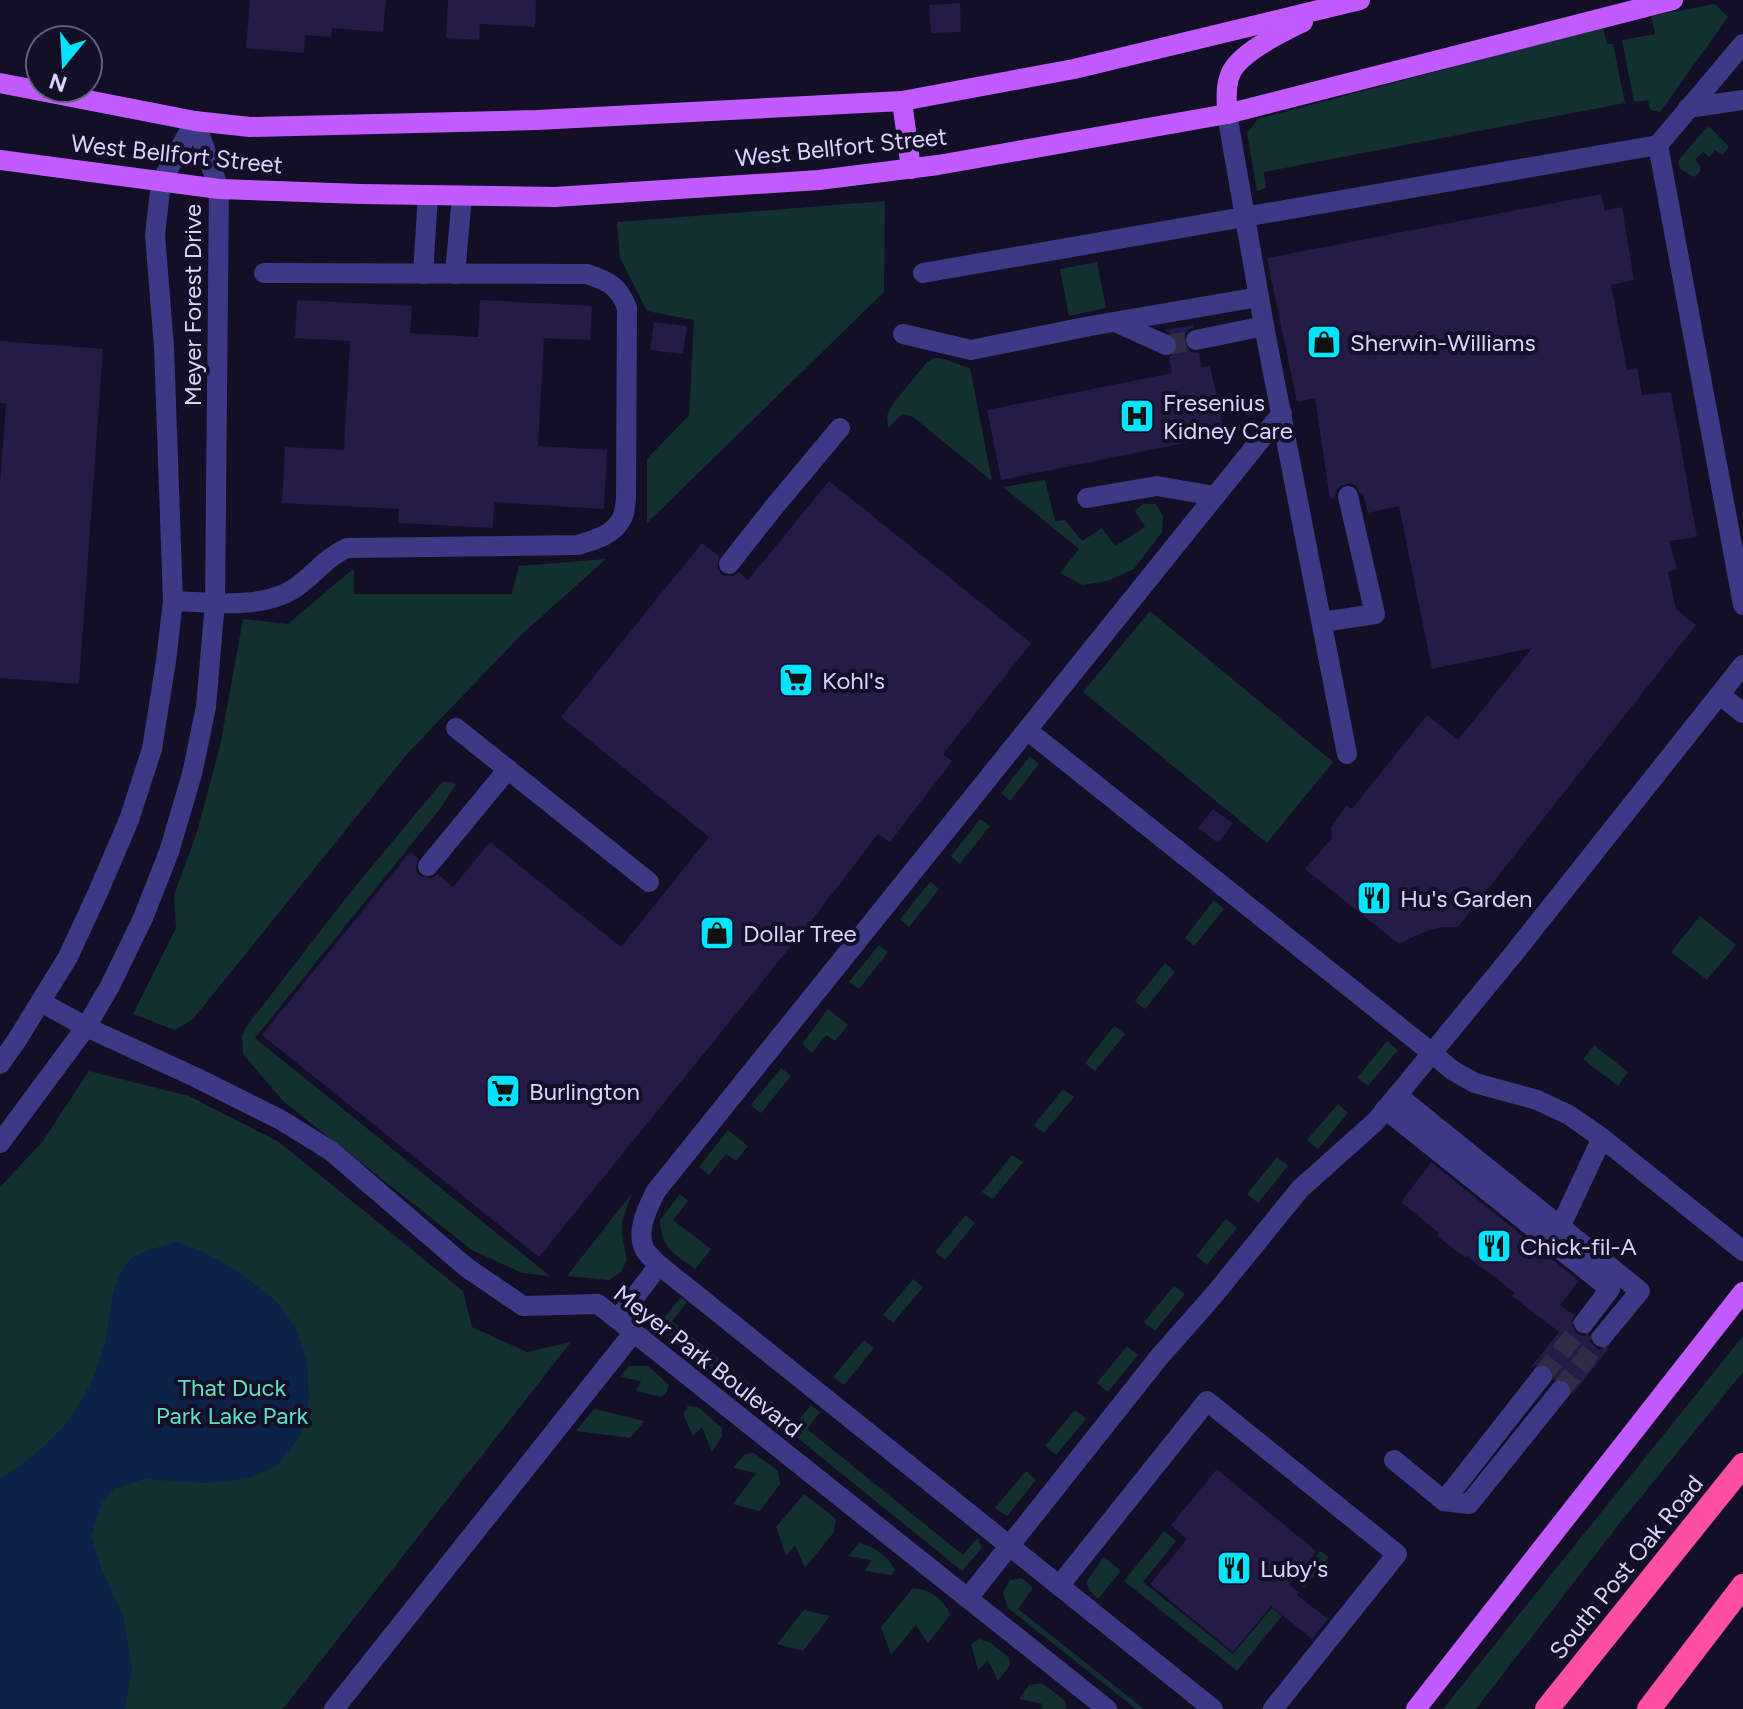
<svg xmlns="http://www.w3.org/2000/svg" width="1743" height="1709" font-family="Figtree,sans-serif">
<rect width="100%" height="100%" fill="#130f26"/>
<g fill="#12302f">
<polygon points="1715,4 1728,17 1660,112 1650,110 1648,100 1634,102 1622,40 1655,34 1651,16"/>
<polygon points="1603,27 1607,44 1613,44 1625,103 1264,172 1266,188 1257,191 1247,133 1258,119"/>
<polygon points="1710,127 1729,147 1722,155 1715,150 1709,157 1703,152 1695,160 1701,167 1700,172 1694,177 1680,169 1678,161 1706,128"/>
<polygon points="885,201 884,292 647,523 647,459 689,415 694,320 647,311 620,258 617,222"/>
<polygon points="1097,262 1106,308 1069,316 1060,269"/>
<path d="M934 358C947 358 957 365 970 368L992 481 913 417 902 414 888 428 887 416 892 405 927 362Z"/>
<polygon points="1045,480 1055,521 1065,520 1082,541 1102,528 1115,546 1145,527 1135,511 1143,504 1156,504 1163,516 1162,532 1134,569 1107,581 1082,585 1060,573 1079,549 1003,487"/>
<polygon points="606,559 521,635 407,754 193,1019 175,1030 133,1014 176,928 174,895 197,832 220,746 243,619 288,624 354,568 354,594 512,594 519,566"/>
<polygon points="1150,611 1333,762 1267,843 1083,692"/>
<polygon points="1030,756 1039,764 1010,801 1001,793"/>
<polygon points="442,782 451,782 456,784 443,805 255,1038 550,1276 522,1273 472,1250 284,1102 243,1054 242,1036 246,1027 349,894"/>
<polygon points="980,819 990,826 960,864 951,856"/>
<polygon points="930,882 939,889 909,927 900,919"/>
<polygon points="1214,900 1224,909 1194,946 1185,938"/>
<polygon points="1700,916 1736,945 1707,980 1671,952"/>
<polygon points="879,945 888,952 859,989 849,982"/>
<polygon points="1165,963 1175,972 1145,1009 1135,1001"/>
<polygon points="828,1009 848,1025 835,1041 826,1035 812,1053 802,1044"/>
<polygon points="1114,1026 1125,1034 1095,1071 1085,1063"/>
<polygon points="1387,1041 1398,1050 1368,1086 1357,1078"/>
<polygon points="1594,1045 1628,1072 1618,1086 1583,1059"/>
<polygon points="781,1068 791,1076 761,1113 751,1105"/>
<polygon points="89,1071 189,1096 279,1142 463,1291 472,1327 527,1352 571,1342 283,1709 0,1709 0,1187 43,1141"/>
<polygon points="1063,1089 1074,1097 1044,1133 1034,1125"/>
<polygon points="1338,1104 1348,1113 1318,1149 1307,1140"/>
<polygon points="728,1130 748,1146 736,1161 726,1154 709,1175 699,1167"/>
<polygon points="1012,1155 1023,1162 993,1199 982,1192"/>
<polygon points="1277,1157 1288,1166 1258,1203 1247,1194"/>
<polygon points="632,1193 622,1222 622,1234 627,1260 621,1272 609,1280 567,1276"/>
<path d="M680 1194 688 1201 673 1220 711 1249 695 1269C673 1252 662 1250 660 1220Z"/>
<polygon points="966,1215 975,1223 945,1260 935,1252"/>
<polygon points="1226,1219 1237,1228 1207,1265 1196,1256"/>
<polygon points="913,1279 923,1287 893,1323 883,1315"/>
<polygon points="1174,1286 1185,1294 1155,1331 1144,1322"/>
<polygon points="681,1297 687,1302 672,1321 797,1422 811,1405 820,1412 807,1429 963,1555 978,1537 982,1548 962,1571 663,1329 664,1318"/>
<polygon points="1743,1336 1743,1372 1619,1524 1476,1709 1443,1709"/>
<polygon points="864,1340 874,1348 844,1385 833,1377"/>
<polygon points="1127,1346 1138,1355 1108,1392 1097,1383"/>
<polygon points="629,1366 648,1366 669,1385 667,1391 662,1397 636,1391 641,1381 620,1377"/>
<polygon points="688,1406 698,1407 722,1428 722,1436 712,1452 702,1427 693,1436 683,1414"/>
<polygon points="594,1409 645,1421 630,1438 576,1431"/>
<polygon points="1075,1410 1086,1419 1056,1455 1045,1446"/>
<polygon points="754,1453 778,1471 780,1484 760,1511 733,1504 756,1473 733,1468 745,1454"/>
<polygon points="1026,1471 1036,1480 1007,1516 995,1508"/>
<polygon points="804,1494 836,1519 834,1532 805,1568 795,1545 786,1556 776,1527"/>
<polygon points="1164,1531 1176,1541 1143,1582 1233,1654 1272,1608 1282,1616 1237,1671 1124,1581"/>
<path d="M859 1543C874 1546 889 1557 895 1570L891 1575 865 1571 871 1560 848 1556Z"/>
<polygon points="1320,1551 1329,1557 1304,1588 1295,1581"/>
<polygon points="1104,1557 1121,1571 1098,1599 1090,1591 1086,1582"/>
<polygon points="1022,1578 1033,1588 1018,1609 1144,1709 1136,1709 1008,1608 1003,1593 1010,1580"/>
<path d="M913 1588C929 1589 945 1600 950 1615L928 1643 916 1625 891 1655 881 1627Z"/>
<polygon points="804,1610 830,1616 803,1651 777,1644"/>
<polygon points="979,1639 991,1643 1009,1658 1010,1665 998,1681 988,1660 978,1670 971,1644"/>
<polygon points="1042,1683 1064,1700 1067,1709 1041,1709 1043,1704 1019,1699 1029,1685"/>
</g>
<path fill="#0c2248" d="M176 1242 200 1250 234 1269 275 1300 296 1328 307 1360 309 1399 305 1424 298 1439 276 1466 247 1479 207 1483 144 1479 116 1488 102 1503 91 1536 101 1567 124 1619 132 1669 125 1709H0V1479C51 1447 84 1412 102 1353 111 1326 108 1281 130 1260 141 1250 162 1247 176 1242Z"/>
<g fill="#241b47">
<polygon points="250,0 386,0 383,32 332,28 331,37 305,35 304,53 246,48"/>
<polygon points="448,0 536,0 535,27 480,24 479,40 446,38"/>
<polygon points="960,3 961,32 931,33 929,5"/>
<polygon points="1601,194 1605,211 1622,207 1634,280 1611,285 1627,370 1637,368 1642,395 1671,392 1697,537 1669,541 1677,569 1668,572 1676,609 1696,625 1458,927 1443,927 1426,931 1399,944 1305,869 1332,838 1331,827 1346,806 1352,809 1427,715 1458,740 1532,648 1432,669 1399,506 1368,513 1363,493 1361,494 1357,487 1351,483 1340,486 1336,491 1335,498 1330,499 1315,398 1297,402 1267,258"/>
<polygon points="297,300 412,306 410,333 478,337 480,300 592,306 590,340 544,338 538,446 607,450 604,509 494,502 493,528 398,523 399,509 282,503 285,447 344,450 350,341 295,338"/>
<polygon points="654,322 687,326 683,354 650,350"/>
<polygon points="1193,325 1194,327 1188,330 1184,335 1184,343 1191,352 1199,353 1201,367 1210,366 1225,435 1001,480 987,410 1172,373 1169,357 1177,351 1179,343 1176,337 1165,330"/>
<polygon points="0,341 103,349 79,684 0,678 0,485 6,404 0,403"/>
<polygon points="829,481 1031,643 943,754 952,761 890,842 878,834 812,920 539,1257 262,1035 410,852 418,858 416,870 420,876 432,878 438,874 453,887 490,842 621,947 709,837 561,717 702,543 719,556 717,568 722,575 733,576 739,572 748,580"/>
<polygon points="1213,809 1233,823 1218,843 1198,828"/>
<polygon points="1431,1162 1579,1281 1560,1305 1574,1315 1571,1322 1576,1333 1582,1336 1589,1335 1590,1342 1599,1350 1609,1348 1573,1394 1572,1386 1567,1380 1561,1378 1554,1380 1554,1372 1549,1365 1543,1363 1531,1367 1559,1332 1512,1296 1515,1293 1467,1256 1466,1258 1437,1236 1439,1233 1401,1202"/>
<polygon points="1217,1469 1317,1552 1289,1585 1299,1592 1297,1595 1328,1619 1312,1639 1271,1606 1233,1652 1150,1584 1187,1539 1171,1525"/>
</g>
<g fill="none" stroke-linecap="round" stroke-linejoin="round">
<g stroke="#312d47" stroke-width="20" stroke-dasharray="20 10" stroke-linecap="butt">
<polyline points="1166,345 1196,340"/>
<polyline points="1542,1376 1584,1323"/>
<polyline points="1560,1391 1602,1337"/>
</g>
<g stroke="#3d3a85" stroke-width="20">
<polyline points="1743,44 1658,145 1743,605"/>
<polyline points="1688,108 1743,100"/>
<polyline points="1227,114 1264,326 1347,754"/>
<polyline points="923,273 1658,145"/>
<polyline points="423,274 428,195"/>
<polyline points="455,274 462,196"/>
<polyline points="1115,322 1166,345"/>
<polyline points="903,334 971,350 1090,326 1259,297"/>
<polyline points="1196,340 1264,326"/>
<polyline points="1087,498 1157,486 1215,496"/>
<polyline points="729,564 774,507 840,428"/>
<path d="M173 601C210 602 257 610 292 590 312 578 323 559 347 548L578 545C594 540 614 535 622 518 625 513 625 505 626 499L627 308C619 286 608 281 587 274L264 273"/>
<polyline points="1322,622 1375,614 1348,496"/>
<polyline points="1720,695 1743,713"/>
<polyline points="456,728 649,882"/>
<polyline points="1027,730 1432,1053 1511,957 1743,665"/>
<polyline points="428,866 508,769"/>
<polyline points="41,1002 86,1027 195,1077 281,1120 331,1151 466,1267 523,1306 598,1304 1107,1709"/>
<polyline points="0,1064 17,1040 68,957 99,890 129,820 152,749 166,661 173,601 164,347 155,235 161,182 195,121"/>
<polyline points="1397,1095 1640,1291 1602,1337"/>
<polyline points="1385,1109 1610,1289 1584,1323"/>
<polyline points="0,1143 86,1027 110,986 143,918 169,852 192,774 206,707 215,602 219,189 195,121"/>
<polyline points="1556,1236 1602,1138"/>
<polyline points="659,1265 1213,1709"/>
<path d="M618 1319 659 1265C655 1261 648 1255 645 1250 635 1231 648 1207 656 1191L1282 413"/>
<polyline points="1394,1460 1444,1501 1542,1376"/>
<polyline points="1444,1501 1469,1504 1560,1391"/>
<polyline points="1059,1586 1207,1401 1397,1554 1273,1709"/>
<polyline points="968,1598 1160,1356 1214,1295 1300,1189 1376,1121 1432,1053 1452,1070 1475,1083 1537,1100 1569,1115 1602,1138 1743,1251"/>
<polyline points="334,1709 634,1332"/>
</g>
<g stroke="#c25bff" stroke-width="20">
<polyline points="0,83 195,121 250,127 537,120 902,101 1074,69 1360,0"/>
<polyline points="902,101 911,169"/>
<path d="M1227 114C1227 101 1225 87 1230 75 1238 53 1283 32 1303 22"/>
<polyline points="0,160 219,189 361,194 555,197 819,180 938,165 1227,114 1673,0"/>
<polyline points="1416,1709 1743,1292"/>
</g>
<g stroke="#ff4fa3" stroke-width="24">
<polyline points="1547,1709 1743,1465"/>
<polyline points="1649,1709 1743,1586"/>
</g>
</g>
<defs>
<g id="shop-square" transform="scale(1.8)"><rect x="-9" y="-9" width="18" height="18" rx="4" fill="#00e5ff" stroke="#130f26"/><path d="M-5-2.5h2.3a2.7 3.5 0 0 1 5.4 0H5L5.5 6h-11ZM-1.5-2.5h3a1.5 2.3 0 0 0-3 0Z" fill="#111"/></g>
<g id="hospital-square" transform="scale(1.8)"><rect x="-9" y="-9" width="18" height="18" rx="4" fill="#00e5ff" stroke="#130f26"/><path d="M-5-5h3v3.5h4V-5h3V5h-3V1.5h-4V5h-3Z" fill="#111"/></g>
<g id="supermarket-square" transform="scale(1.8)"><rect x="-9" y="-9" width="18" height="18" rx="4" fill="#00e5ff" stroke="#130f26"/><path d="M-6-5.5h2.5l.6 2H6L4.5 2H-2.5L-4.4-4H-6ZM-1.5 3.2a1.3 1.3 0 1 0 .1 0ZM3 3.2a1.3 1.3 0 1 0 .1 0Z" fill="#111"/></g>
<g id="restaurant-square" transform="scale(1.8)"><rect x="-9" y="-9" width="18" height="18" rx="4" fill="#00e5ff" stroke="#130f26"/><path d="M-5-6h1v4h1v-4h1v4h1v-4h1v5L-1.5 .5V6h-2V.5L-5-1ZM5-6V6H3V1.5H1.5Q1.5-4 5-6Z" fill="#111"/></g>
</defs>
<g fill-rule="evenodd">
<use href="#shop-square" x="1324" y="342"/>
<use href="#hospital-square" x="1137" y="416"/>
<use href="#supermarket-square" x="796" y="680"/>
<use href="#restaurant-square" x="1374" y="898"/>
<use href="#shop-square" x="717" y="933"/>
<use href="#supermarket-square" x="503" y="1091"/>
<use href="#restaurant-square" x="1494" y="1246"/>
<use href="#restaurant-square" x="1234" y="1568"/>
</g>
<g text-anchor="middle" dominant-baseline="central" stroke-width="8" stroke-linejoin="round" paint-order="stroke">
<g font-size="24" fill="#d9d4ff" stroke="#130f26">
<text transform="translate(841 147) rotate(-6)">West Bellfort Street</text>
<text transform="translate(177 154) rotate(6)">West Bellfort Street</text>
<text transform="translate(192 305) rotate(-90)">Meyer Forest Drive</text>
<text transform="translate(708 1361) rotate(38)">Meyer Park Boulevard</text>
<text transform="translate(1626 1567) rotate(-51)">South Post Oak Road</text>
</g>
<g font-size="24" fill="#d9d4ff" stroke="#130f26" text-anchor="start">
<text x="1350" y="342">Sherwin-Williams</text>
<text x="1163" y="402">Fresenius<tspan x="1163" dy="28">Kidney Care</tspan></text>
<text x="822" y="680">Kohl's</text>
<text x="1400" y="898">Hu's Garden</text>
<text x="743" y="933">Dollar Tree</text>
<text x="529" y="1091">Burlington</text>
<text x="1520" y="1246">Chick-fil-A</text>
<text x="1260" y="1568">Luby's</text>
</g>
<g font-size="24" fill="#5fe0c0" stroke="#130f26">
<text x="232" y="1387">That Duck<tspan x="232" dy="28">Park Lake Park</tspan></text>
</g>
</g>
<g transform="translate(64 64) rotate(198)"><circle r="38" fill="#130f26" stroke="#625e7d" stroke-width="2"/>
<path d="M0-6L14 30L0 20L-14 30Z" fill="#00e5ff"/>
<text y="-12" font-size="22" font-weight="bold" text-anchor="middle" fill="#d9d4ff">N</text>
</g>
</svg>
